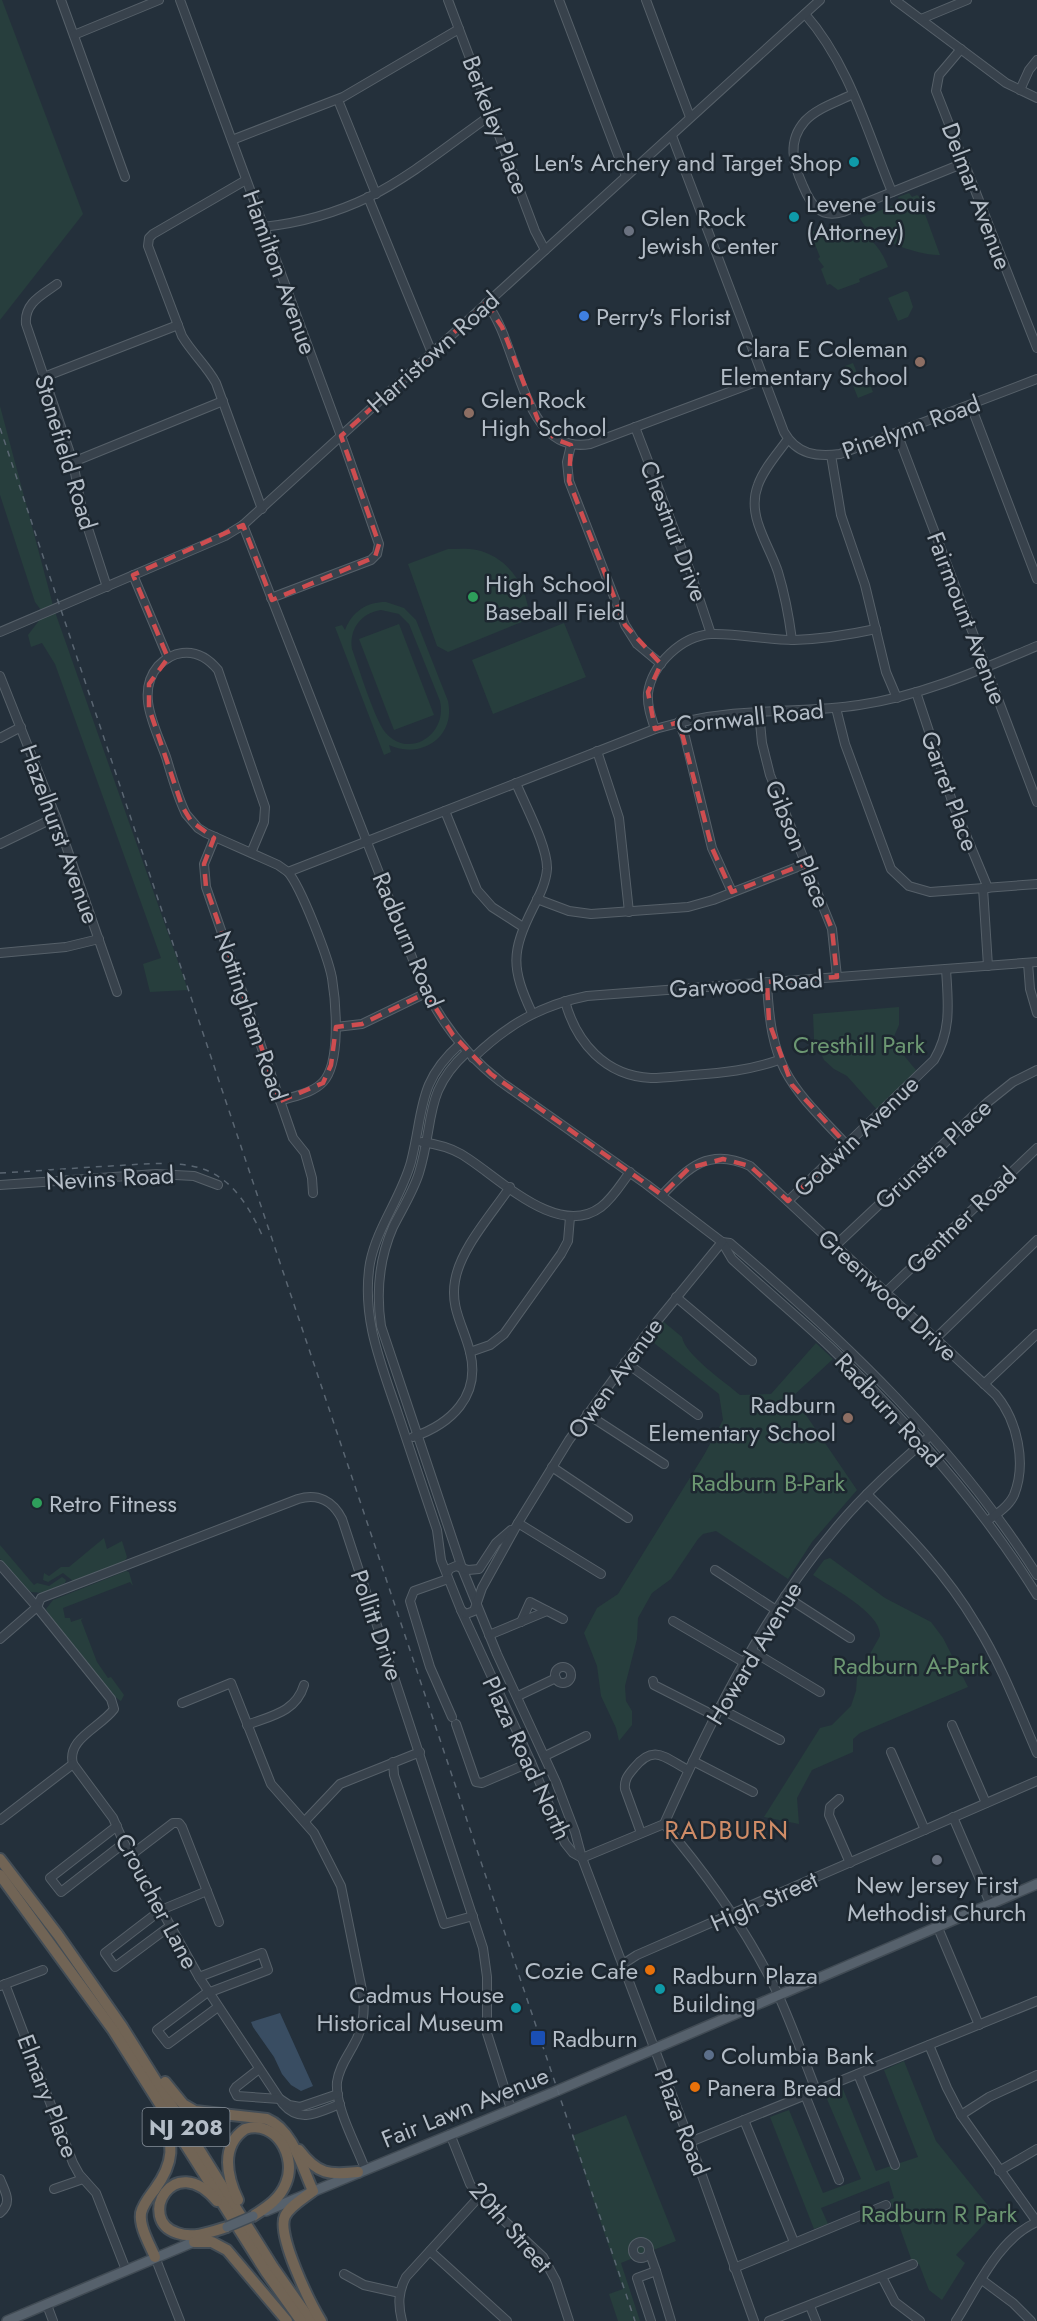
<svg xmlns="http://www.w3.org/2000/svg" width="1037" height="2321" font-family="Jost,sans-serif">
<rect width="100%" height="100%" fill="#24303b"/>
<g fill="#273e3d" fill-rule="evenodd">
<polygon points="0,0 2,0 83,214 0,320"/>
<path d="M909 193 912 197 917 195 922 199 928 212 925 214 940 255C919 256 867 238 860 218L900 203 898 197Z"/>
<path d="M837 226C863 230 879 242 888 267L859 279 860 282 838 290 830 284 827 285 821 269 824 267 818 259 820 257 810 232Z"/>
<polygon points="905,291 908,292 913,307 908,317 898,321 888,298"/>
<polygon points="853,363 862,385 869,382 873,392 858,398 845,366"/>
<polygon points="0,406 54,609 188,990 150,992 143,964 161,958 55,664 42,643 31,647 28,635 44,614 35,602 0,495"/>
<path d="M448 549C457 549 468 548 477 550 508 557 529 587 529 619L448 652 437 646 408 564Z"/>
<path d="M386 602 404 608 416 620 448 701C456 737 421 760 389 745L391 752 384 755 335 627 342 625 345 630C352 612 366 602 386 602ZM381 610 399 614 409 624 440 701C448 735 408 760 385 732 374 718 359 668 352 649 349 629 361 613 381 610Z"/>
<polygon points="564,623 586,677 493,714 472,660"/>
<polygon points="399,624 434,715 394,730 359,639"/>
<polygon points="899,1007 899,1025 892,1041 920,1075 880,1113 847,1076 834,1069 824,1060 814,1039 813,1014"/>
<path d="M659 1318 682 1337C685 1355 725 1382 740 1395L771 1394 816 1343 833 1359 793 1396 857 1490 812 1542 788 1579 716 1531 703 1534 698 1539 671 1579 652 1593 638 1618 637 1639 625 1686 626 1701 632 1711V1725L619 1741 616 1728 601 1696 597 1666 584 1633 597 1608 618 1594 704 1455 723 1420 719 1394 645 1336Z"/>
<polygon points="104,1538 107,1549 122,1541 127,1557 125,1561 73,1581 63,1573 48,1582 43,1580 44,1573 49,1576 61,1567 69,1567"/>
<polygon points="0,1545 34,1585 37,1583 49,1586 62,1577 66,1580 65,1583 43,1593 31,1592 22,1585 0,1559"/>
<path d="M830 1558 885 1598 931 1622 943 1638 968 1687 860 1733 853 1739V1752L812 1770 797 1798 799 1824 764 1817 820 1728 832 1725 851 1706 856 1691 857 1677 880 1636C882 1613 830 1587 813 1575L824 1560Z"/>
<path d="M126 1571 129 1572 133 1586 130 1582 63 1608 65 1618H70L71 1622 83 1618 81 1620 97 1662 108 1678 111 1677 124 1695 121 1701C105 1691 54 1625 46 1609L53 1600Z"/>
<polygon points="904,2061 936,2141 994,2213 956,2255 965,2263 942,2300 929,2290 919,2264 913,2264 890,2200 894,2198 889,2181 821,2208 828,2224 814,2229 770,2117 789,2110 823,2193 861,2179 824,2092 841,2084 876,2171 918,2157 884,2070"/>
<polygon points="626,2115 676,2241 621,2263 640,2321 618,2321 609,2294 623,2289 572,2136"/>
</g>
<polygon fill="#394d62" points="280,2013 313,2086 301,2091 291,2085 282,2074 274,2057 253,2027 251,2022"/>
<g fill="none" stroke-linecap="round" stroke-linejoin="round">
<g stroke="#566069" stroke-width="10">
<g id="minor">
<polyline points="61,0 125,177"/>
<polyline points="180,0 344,444 379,544 377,554 371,560 271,598"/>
<polyline points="448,0 535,231 545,250"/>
<polyline points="559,0 626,176"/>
<polyline points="646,0 690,117"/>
<polyline points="895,0 1006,83 1037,98"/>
<path d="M805 14C849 64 867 131 892 192"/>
<polyline points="921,19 967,0"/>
<polyline points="74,35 159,0"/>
<polyline points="961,49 939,75 936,91 1037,348"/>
<polyline points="1020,90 1029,70 1037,60"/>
<path d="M853 94C837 102 817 108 805 121 787 141 793 164 803 186 811 205 820 219 843 212L964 163"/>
<polyline points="338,100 376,194"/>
<path d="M672 136 784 432C797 455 817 457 840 454L1037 379"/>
<polyline points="232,140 343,97 459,29"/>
<path d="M246 180 153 234 149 238 148 246 182 336C192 353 207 366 216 383L262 509"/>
<polyline points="368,197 432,353"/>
<path d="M263 227C300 223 336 213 369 197 410 177 454 141 491 115"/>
<path d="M57 284C42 295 24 303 26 324L73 462 82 510 107 587"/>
<path d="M486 303C520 343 521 456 590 444L764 379"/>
<polyline points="44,377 178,325"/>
<polyline points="971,406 1037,579"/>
<polyline points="635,427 690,571 711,634"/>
<polyline points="897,433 1037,802"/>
<path d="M788 439C778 453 764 468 758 485 746 516 769 544 778 572 785 595 789 617 792 640"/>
<polyline points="571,445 567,462 569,481 625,625 637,644 661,664"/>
<polyline points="831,455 841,515 865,585 886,672 897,698"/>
<polyline points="73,462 223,401"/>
<path d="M243 525 417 970C435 1015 462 1052 501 1082L646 1184 722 1242 730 1243C844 1340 956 1447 1037 1575"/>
<polyline points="133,575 168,658"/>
<polyline points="0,632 225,536 243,525 820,0"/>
<polyline points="0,676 56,817 117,992"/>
<polyline points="916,692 953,804 988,888"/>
<polyline points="836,708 845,744 891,869 909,886 930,892 1037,884"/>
<polyline points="759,712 762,743 770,775 832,929 837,977"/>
<polyline points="679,722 685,737 712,848 732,892"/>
<path d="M655 729C651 717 647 705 648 693 652 664 682 636 711 634 738 633 766 640 794 640 822 639 848 635 876 629"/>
<polyline points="0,738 21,727"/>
<polyline points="597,751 619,818 629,912"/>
<path d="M516 783C525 805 548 847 547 869 546 883 539 896 533 908 511 952 511 968 532 1013"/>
<polyline points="445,811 477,890 492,907 523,927"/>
<polyline points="215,837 204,864 206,887 293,1138 305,1153 312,1178 313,1193"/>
<polyline points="0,844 56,817"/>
<path d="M251 853 264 822 265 807 218 670C209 659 197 651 182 653 172 654 165 659 158 666 135 693 156 729 166 757 172 776 177 796 186 814L198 828 206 833 278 865 288 872 655 729C689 719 724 713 759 712 792 710 826 710 859 705 921 696 980 670 1037 646"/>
<polyline points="983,888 988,966"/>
<polyline points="537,899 569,911 591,914 688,907 713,900 805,864"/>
<polyline points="0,953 66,947 99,939"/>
<polyline points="1028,963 1030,989 1037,1013"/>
<path d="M767 982C771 1070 789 1084 847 1145"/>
<path d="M565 1001C576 1042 605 1076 651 1078 665 1078 679 1076 693 1075 723 1073 750 1070 779 1060"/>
<polyline points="336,1027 362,1024 426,993"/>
<path d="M460 1044C417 1082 424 1111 411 1162 401 1198 377 1227 370 1263 361 1317 381 1364 398 1414 411 1453 424 1492 437 1530L441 1560 461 1610 531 1762 565 1843 573 1853 582 1858"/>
<path d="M467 1052C423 1092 435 1121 419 1173 413 1192 402 1209 393 1227 379 1259 376 1292 381 1326L462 1568 497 1654 556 1782 575 1832 582 1858 690 2142 754 2321"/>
<path d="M473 1058C507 1025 541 1005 587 996L1037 962"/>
<path d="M280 1101C294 1096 313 1093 323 1082 341 1063 336 1003 332 978 328 957 301 887 288 872"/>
<path d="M422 1142C436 1144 449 1147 461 1154 497 1175 557 1240 601 1207 613 1198 621 1184 630 1172"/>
<polyline points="0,1185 156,1174 194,1176 218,1185"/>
<path d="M662 1195C689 1167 709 1147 750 1166L996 1395C1017 1420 1027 1463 1014 1495 1009 1506 997 1514 987 1521"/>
<path d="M788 1201 934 1060C952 1030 948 1002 946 969"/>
<path d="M722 1242 732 1259C764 1289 798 1317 830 1347 908 1422 980 1503 1037 1595"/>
<polyline points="835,1246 988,1102 1013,1082 1037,1070"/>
<polyline points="885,1293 1037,1148"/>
<polyline points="676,1297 752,1361"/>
<polyline points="935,1339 1037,1240"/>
<polyline points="470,1352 490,1345 504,1334 561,1254 568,1241 570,1217"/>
<polyline points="625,1362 698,1415"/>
<polyline points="984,1384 1037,1334"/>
<polyline points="587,1414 664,1464"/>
<path d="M413 1437C451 1424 481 1396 470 1352 464 1327 450 1308 455 1281 460 1249 492 1214 510 1187"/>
<polyline points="552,1467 628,1518"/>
<path d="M867 1494C908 1534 947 1575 976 1624 1001 1664 1018 1709 1037 1753"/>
<polyline points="518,1523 601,1574"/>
<path d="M0 1565 37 1607 41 1598 298 1499C318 1493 333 1501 342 1519L483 1948 487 1977V2033L511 2109"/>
<polyline points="715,1570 776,1610"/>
<polyline points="447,1574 449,1569 456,1566 468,1570 479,1569 496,1543 511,1530"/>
<polyline points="448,1579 414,1591 410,1601 430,1667 452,1717"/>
<polyline points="785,1596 850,1638"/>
<polyline points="461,1610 466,1614 474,1611 482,1588 518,1523 569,1440 645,1336 722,1242"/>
<polyline points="673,1621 745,1663"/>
<polyline points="521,1622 530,1602 563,1619"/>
<polyline points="489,1635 547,1611"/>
<path d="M0 1639 37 1607 111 1699 114 1709C101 1727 66 1739 73 1764L113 1818 124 1843 199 1977 283 2104C300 2124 319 2112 340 2104"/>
<polyline points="752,1651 820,1692"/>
<circle cx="563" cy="1675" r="8"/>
<polyline points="653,1681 654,1685 715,1716"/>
<polyline points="518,1696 556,1678"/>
<path d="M182 1703 231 1683 271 1784 314 1833 341 1886 363 1995C365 2012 363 2029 354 2044 348 2056 339 2067 337 2082 335 2108 356 2144 365 2169"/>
<polyline points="719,1708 780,1740"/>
<polyline points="456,1724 476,1782 482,1783 531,1762"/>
<path d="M247 1725C271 1716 296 1712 304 1685"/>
<polyline points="952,1725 986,1803"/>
<polyline points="891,1752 925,1830"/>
<polyline points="545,1756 586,1736"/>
<polyline points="693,1761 753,1792"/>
<polyline points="393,1762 394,1775 444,1924 473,1916"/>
<polyline points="839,1799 830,1807 829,1815 850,1863"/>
<polyline points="953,1817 990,1903"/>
<polyline points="0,1820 73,1764"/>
<polyline points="305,1821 340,1784 420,1752"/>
<path d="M664 1824C705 1872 744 1927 773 1984 790 2018 802 2055 816 2090"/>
<polyline points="117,1826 50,1878 61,1892 124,1843"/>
<path d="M641 1833 625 1789C624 1780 628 1775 634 1768 654 1743 665 1758 688 1770"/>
<polyline points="131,1855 173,1823 179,1823 182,1827 219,1922"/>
<path d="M582 1858 664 1824C711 1720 762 1616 836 1528 864 1494 897 1465 930 1436"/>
<polyline points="170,1926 115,1967 105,1953 161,1910 207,1891"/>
<polyline points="938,1928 979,2025"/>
<polyline points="623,1964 637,1955 1037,1781"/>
<polyline points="199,1977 262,1953 268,1970 205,1994 157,2030 168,2044 218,2007"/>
<polyline points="5,1984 73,2163 79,2174 96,2193 126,2270"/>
<polyline points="0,1986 43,1970"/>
<polyline points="929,2045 947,2088 961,2115 1037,2222"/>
<polyline points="259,2069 236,2087 234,2090 237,2096 280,2099 289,2105 300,2107 338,2094"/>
<polyline points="858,2074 895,2165"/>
<polyline points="805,2095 839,2180"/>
<polyline points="961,2115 989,2097 1037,2075"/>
<polyline points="744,2120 794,2242"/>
<polyline points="450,2134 470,2184 479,2197 543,2257 556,2281 569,2321"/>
<polyline points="690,2142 1037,2001"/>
<polyline points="999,2171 1037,2149"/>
<path d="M0 2179C5 2192 13 2202 0 2213"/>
<polyline points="54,2189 83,2179"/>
<circle cx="641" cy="2250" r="8"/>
<polyline points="430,2251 507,2321"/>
<polyline points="649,2251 656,2271"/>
<polyline points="155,2257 180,2321"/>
<polyline points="734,2268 886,2205"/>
<polyline points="344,2274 364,2285 400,2293"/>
<polyline points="882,2277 895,2302 920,2321"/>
<polyline points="982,2280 1013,2303 1031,2321"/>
<polyline points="47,2305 53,2321"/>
<polyline points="810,2306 816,2321"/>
<path d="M402 2321C398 2305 398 2292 406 2277L479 2197"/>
<polyline points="651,2321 637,2278 656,2271 671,2321"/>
<polyline points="769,2321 913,2264"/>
<path d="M956 2321C977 2288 999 2238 1037 2222"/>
</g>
</g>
<g stroke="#414b54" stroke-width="12">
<g id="major">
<polyline points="266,2211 554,2092 1037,1884"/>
<polyline points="7,2321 198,2240"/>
</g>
</g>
<g stroke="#434d56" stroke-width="14">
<g id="highway">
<polyline points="0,1859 58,1935 121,2025 273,2267 311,2321"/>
<polyline points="0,1875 113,2030 266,2272 301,2321"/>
<path d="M165 2082 183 2104 195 2111 267 2119C293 2130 302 2167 313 2191 304 2198 290 2206 285 2216 276 2234 310 2303 321 2321"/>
<path d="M299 2150C318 2175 329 2175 358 2172"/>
<path d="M238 2200C227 2177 220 2146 245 2129 276 2119 297 2157 286 2183 280 2199 267 2207 253 2216"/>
<path d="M217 2201C173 2149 136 2220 177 2233 193 2239 211 2232 227 2227"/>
<polyline points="194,2242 212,2242 227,2250 287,2321"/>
<path d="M155 2257C150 2245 139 2227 141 2213 143 2204 150 2196 155 2189 174 2163 175 2143 161 2114"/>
</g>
</g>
<use href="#minor" stroke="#38424c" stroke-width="8"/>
<use href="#major" stroke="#56616c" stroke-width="9"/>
<use href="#highway" stroke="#716455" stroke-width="10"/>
<g stroke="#5a6672" stroke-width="1.5" stroke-dasharray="6 6" stroke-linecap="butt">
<polyline points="0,428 635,2321"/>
<path d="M0 1173C37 1171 74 1168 111 1166 188 1161 226 1155 262 1235"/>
</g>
<g stroke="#414b54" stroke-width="12" stroke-linecap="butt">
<polyline id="major-bridge" points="227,2227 253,2216"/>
</g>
<use href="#major-bridge" stroke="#56616c" stroke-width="9"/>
</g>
<path fill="none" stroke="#ce4d50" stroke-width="4.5" stroke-dasharray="12 8" stroke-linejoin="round" d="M486 303 502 327 538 420 555 439 571 445 569 481 625 625 661 664 648 692 655 729 679 722 712 848 732 892 805 864 832 929 837 977 767 982 769 1022 792 1085 847 1145 788 1201 750 1166 723 1159 689 1168 662 1195 491 1074 453 1035 426 993 362 1024 336 1027 331 1065 323 1083 280 1101 206 887 204 864 214 838 191 821 182 806 149 708V684L168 658 133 575 243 525 272 600 375 557 379 544 341 436Z"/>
<g fill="#0f9aa8" stroke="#1d2730" stroke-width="2">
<circle cx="854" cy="162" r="6"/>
<circle cx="794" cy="217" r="6"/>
<circle cx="660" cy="1989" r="6"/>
<circle cx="516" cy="2008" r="6"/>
</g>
<g fill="#6b7280" stroke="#1d2730" stroke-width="2">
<circle cx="629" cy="231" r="6"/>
<circle cx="937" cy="1860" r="6"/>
</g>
<circle fill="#3f7fe0" stroke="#1d2730" stroke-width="2" cx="584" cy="316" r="6"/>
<g fill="#8d6e63" stroke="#1d2730" stroke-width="2">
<circle cx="920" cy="362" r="6"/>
<circle cx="469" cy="413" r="6"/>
<circle cx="848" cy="1418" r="6"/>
</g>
<g fill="#2e9e5b" stroke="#1d2730" stroke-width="2">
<circle cx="473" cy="597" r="6"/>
<circle cx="37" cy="1503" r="6"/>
</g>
<g fill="#e8710a" stroke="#1d2730" stroke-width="2">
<circle cx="650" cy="1970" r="6"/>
<circle cx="695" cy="2087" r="6"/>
</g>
<rect fill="#1a4fb4" stroke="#1d2730" stroke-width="2" x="530" y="2030" width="16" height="16" rx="3"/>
<circle fill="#5c6f8a" stroke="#1d2730" stroke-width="2" cx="709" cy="2055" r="6"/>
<g text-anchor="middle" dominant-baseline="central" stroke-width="5" stroke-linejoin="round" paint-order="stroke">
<rect fill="#1d2730" stroke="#87909a" stroke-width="1.5" x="142.5" y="2108" width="87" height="38" rx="4.5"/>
<g font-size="22" font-weight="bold" fill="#b4bdc7">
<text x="186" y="2127">NJ 208</text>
</g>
<g font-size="24" fill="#b4bdc7" stroke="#1d2730">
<text transform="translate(496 125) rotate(69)">Berkeley Place</text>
<text transform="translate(977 196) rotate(69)">Delmar Avenue</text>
<text transform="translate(280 272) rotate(70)">Hamilton Avenue</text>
<text transform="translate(433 352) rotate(-42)">Harristown Road</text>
<text transform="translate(911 427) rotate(-20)">Pinelynn Road</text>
<text transform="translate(66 452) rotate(73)">Stonefield Road</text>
<text transform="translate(674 531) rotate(69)">Chestnut Drive</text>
<text transform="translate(967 618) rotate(69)">Fairmount Avenue</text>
<text transform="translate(750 717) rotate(-6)">Cornwall Road</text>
<text transform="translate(950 791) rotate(70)">Garret Place</text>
<text transform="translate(60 834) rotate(70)">Hazelhurst Avenue</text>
<text transform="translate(798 844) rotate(68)">Gibson Place</text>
<text transform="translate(408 940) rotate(67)">Radburn Road</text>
<text transform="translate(746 984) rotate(-4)">Garwood Road</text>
<text transform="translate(251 1016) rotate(71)">Nottingham Road</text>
<text transform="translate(856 1136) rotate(-44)">Godwin Avenue</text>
<text transform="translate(933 1154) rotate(-43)">Grunstra Place</text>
<text transform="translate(110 1178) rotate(-3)">Nevins Road</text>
<text transform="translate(961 1220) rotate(-44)">Gentner Road</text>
<text transform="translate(888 1295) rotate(43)">Greenwood Drive</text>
<text transform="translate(615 1378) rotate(-54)">Owen Avenue</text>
<text transform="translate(889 1410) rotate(47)">Radburn Road</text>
<text transform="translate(377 1625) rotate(71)">Pollitt Drive</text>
<text transform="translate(754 1653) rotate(-59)">Howard Avenue</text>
<text transform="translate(527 1758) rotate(65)">Plaza Road North</text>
<text transform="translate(157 1901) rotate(62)">Croucher Lane</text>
<text transform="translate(764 1901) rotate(-24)">High Street</text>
<text transform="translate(48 2096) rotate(69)">Elmary Place</text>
<text transform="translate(465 2107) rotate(-22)">Fair Lawn Avenue</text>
<text transform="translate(682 2122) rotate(69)">Plaza Road</text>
<text transform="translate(511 2227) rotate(49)">20th Street</text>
</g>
<g font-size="24" fill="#b4bdc7" stroke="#1d2730" text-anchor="start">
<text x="842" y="162" text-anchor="end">Len's Archery and Target Shop</text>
<text x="806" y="203">Levene Louis<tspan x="806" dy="28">(Attorney)</tspan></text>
<text x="641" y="217">Glen Rock<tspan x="641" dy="28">Jewish Center</tspan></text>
<text x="596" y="316">Perry's Florist</text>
<text x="908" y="348" text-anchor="end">Clara E Coleman<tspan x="908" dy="28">Elementary School</tspan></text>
<text x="481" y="399">Glen Rock<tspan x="481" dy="28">High School</tspan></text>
<text x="485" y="583">High School<tspan x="485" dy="28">Baseball Field</tspan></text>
<text x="836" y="1404" text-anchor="end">Radburn<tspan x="836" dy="28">Elementary School</tspan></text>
<text x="49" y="1503">Retro Fitness</text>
<text x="937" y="1884" text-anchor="middle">New Jersey First<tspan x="937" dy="28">Methodist Church</tspan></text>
<text x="638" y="1970" text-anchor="end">Cozie Cafe</text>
<text x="672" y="1975">Radburn Plaza<tspan x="672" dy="28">Building</tspan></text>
<text x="504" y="1994" text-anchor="end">Cadmus House<tspan x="504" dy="28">Historical Museum</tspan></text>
<text x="552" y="2038">Radburn</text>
<text x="721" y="2055">Columbia Bank</text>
<text x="707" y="2087">Panera Bread</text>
</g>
<g font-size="24" fill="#6c9772" stroke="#1d2730">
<text x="859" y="1044">Cresthill Park</text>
<text x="768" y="1482">Radburn B-Park</text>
<text x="911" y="1665">Radburn A-Park</text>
<text x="939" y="2213">Radburn R Park</text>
</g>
<g font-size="26" letter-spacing="1.5" fill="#cf8c67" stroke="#1d2730">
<text x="727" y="1830">RADBURN</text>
</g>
</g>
</svg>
